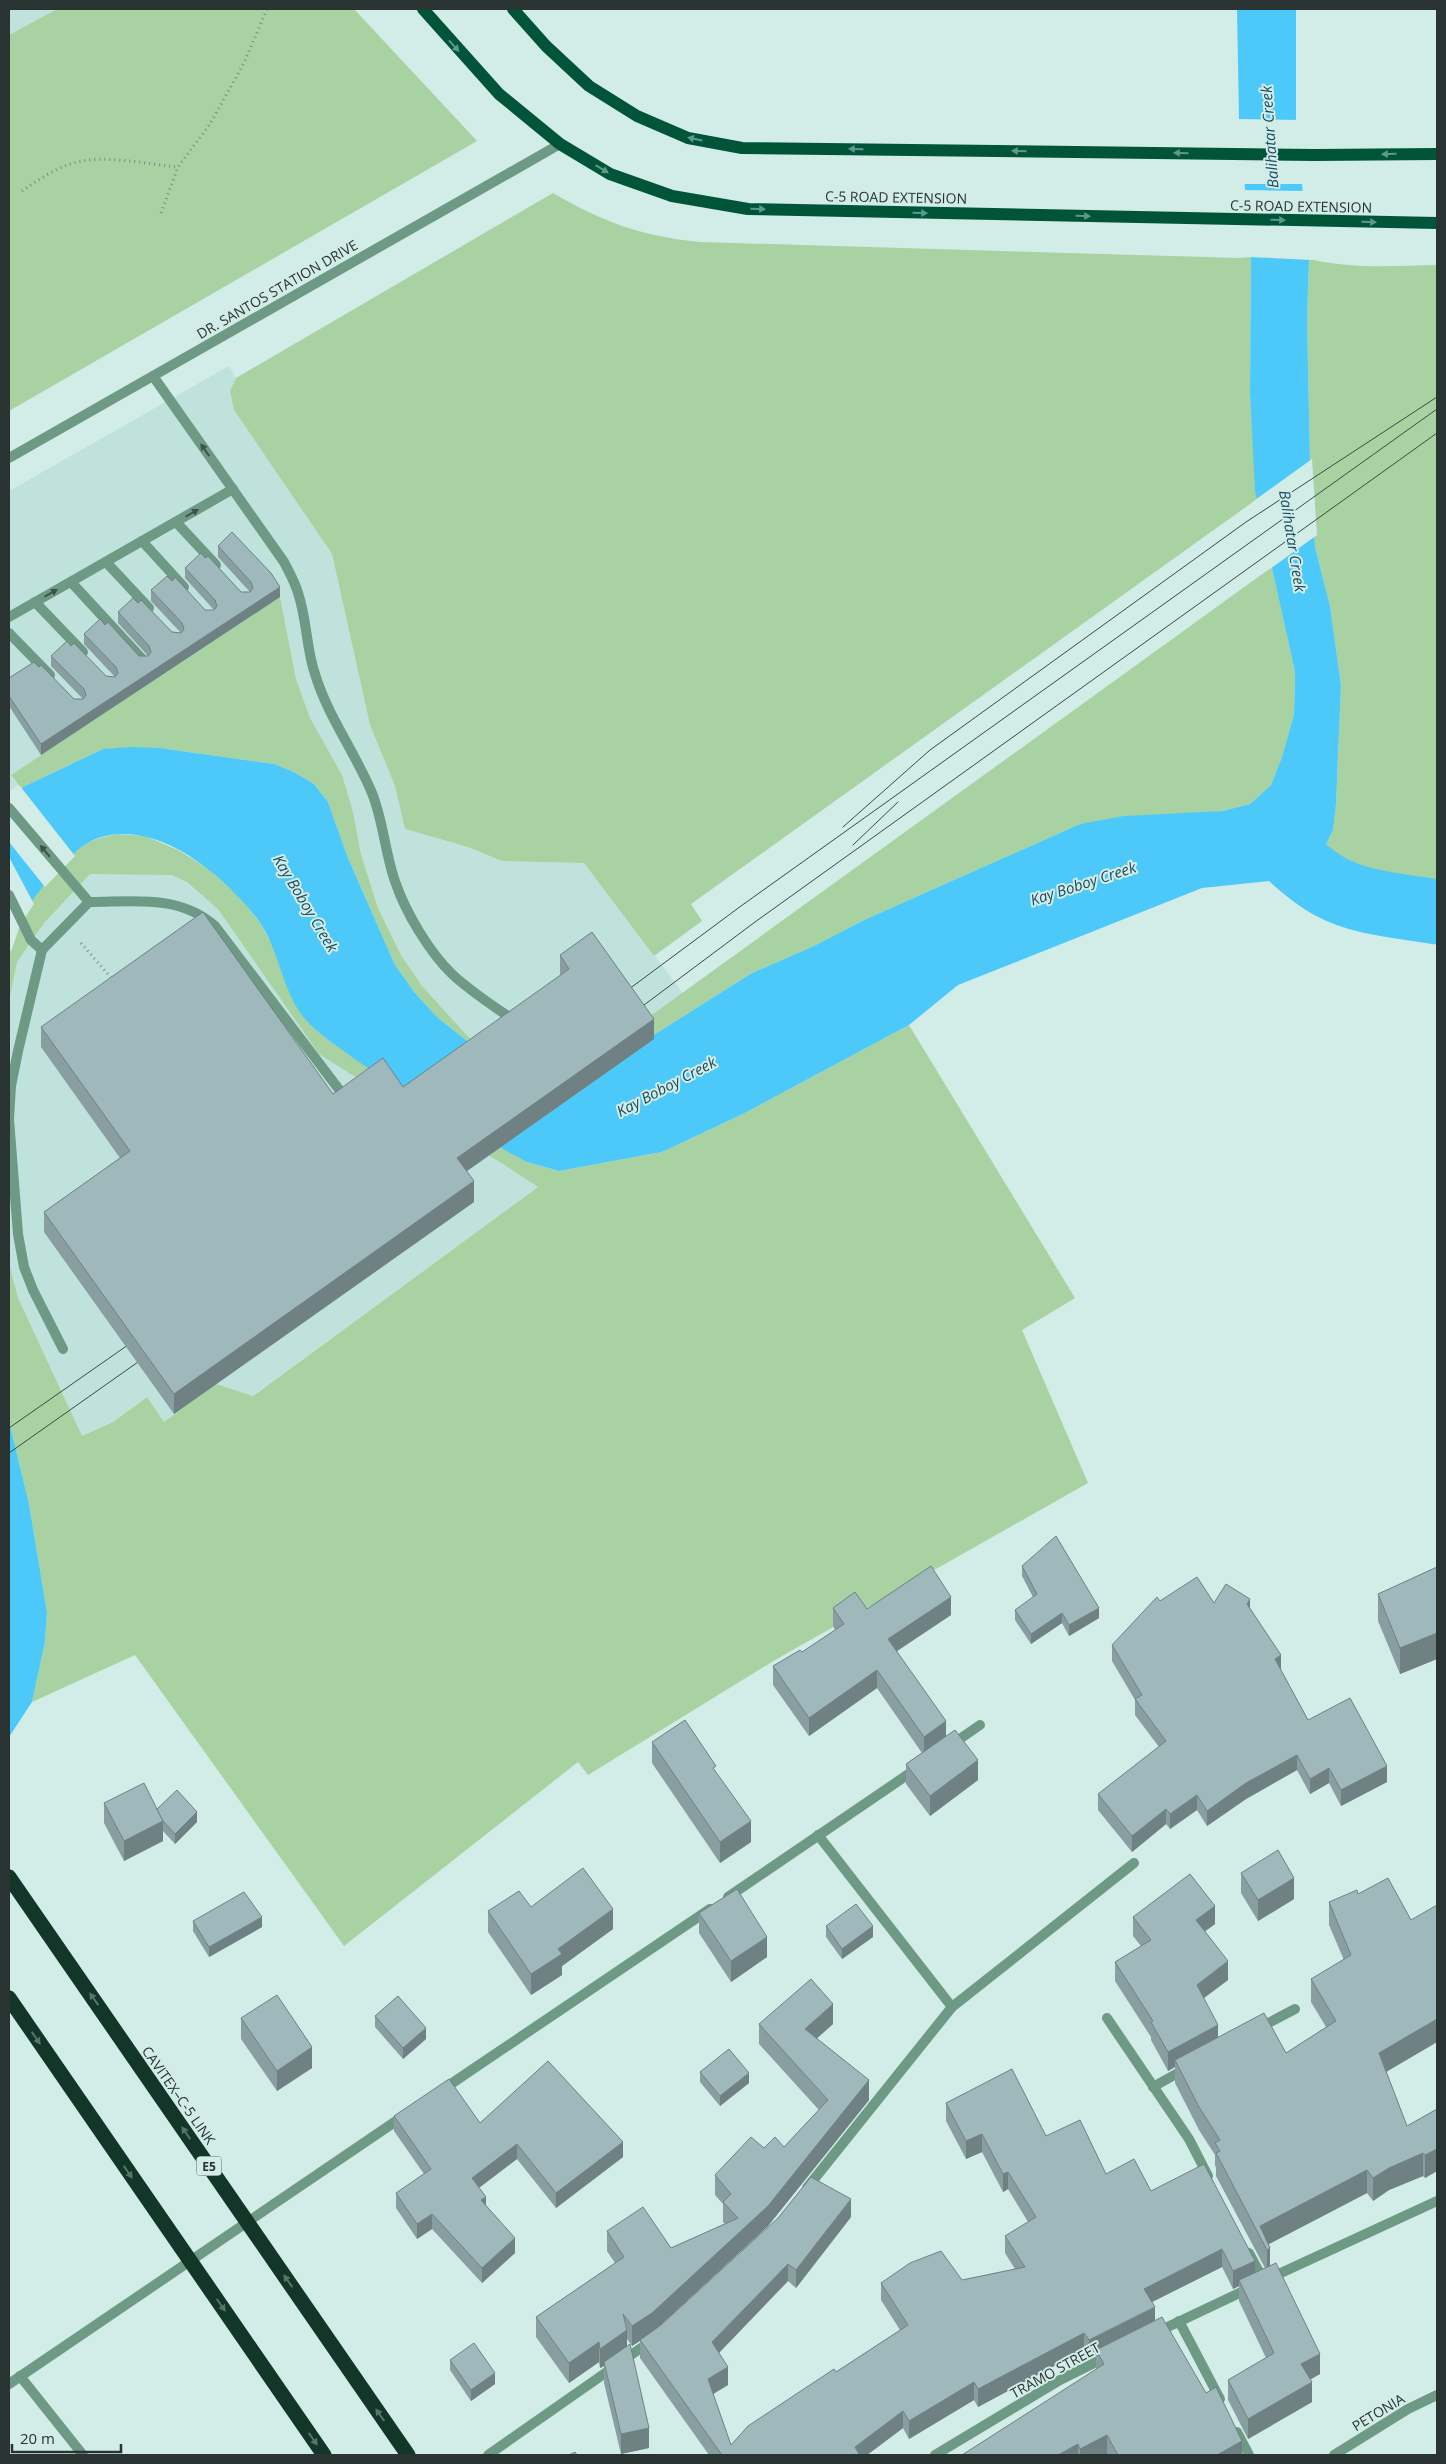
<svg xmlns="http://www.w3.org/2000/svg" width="1446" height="2464" font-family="'Open Sans',sans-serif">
<rect width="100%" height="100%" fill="#d2ece8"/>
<g fill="#c0e2dc">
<polygon points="9,9 57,9 9,35"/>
<polygon points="229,366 236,378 230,391 234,410 332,554 370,725 395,786 405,829 468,847 502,861 584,863 695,1009 485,1055 422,986 401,955 378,908 361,854 353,812 310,718 296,679 280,598 11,775 18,785 9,792 9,491"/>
<polygon points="145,836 538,1187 252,1396 216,1385 164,1422 147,1397 113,1422 71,1441 9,1421 9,952 18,924"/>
</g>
<g fill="#a8d2a2">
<polygon points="57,9 354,9 477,141 9,411 9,35"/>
<path d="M553 193C605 223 641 236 700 242L1239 258 1251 257 1250 393 1257 499 691 904 702 921 654 956 584 863 502 861 468 847 405 829 395 786 370 725 332 554 234 410 230 391 236 378Z"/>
<path d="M1309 259C1350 269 1395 266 1437 265V891L1400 883 1356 870 1324 849 1333 830 1336 805 1341 685 1330 606 1315 547 1310 460 1307 320Z"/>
<polygon points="1272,567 1295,672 1294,714 1282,757 1271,785 1250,804 1222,811 1080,824 864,920 814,946 752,973 652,1036 642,1022"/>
<polygon points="280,597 296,679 310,718 342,775 353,812 361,854 378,908 401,955 422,986 485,1055 438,1018 415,993 395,965 348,858 328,802 314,784 294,772 274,764 160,748 103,749 21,788 11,775"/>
<path d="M118 834 145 836 178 850 206 867 238 895 260 923 275 950 282 974 305 1018 323 1036 404 1091 527 1162 559 1171 662 1152 743 1114 909 1025 1075 1298 1022 1330 1088 1483 775 1660 588 1775 578 1762 344 1946 135 1655 32 1702 45 1642 47 1612 29 1504 9 1421V1263L18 1298 82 1436 113 1422 147 1397 164 1422 216 1384 253 1396 538 1187 500 1162 368 1085 319 1054 218 909 187 882 172 875 90 874 44 923 17 962 9 1002C9 986 6 968 9 952 15 914 47 876 75 851 87 840 103 837 118 834Z"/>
</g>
<g fill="#4dc9f9">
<path d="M1237 9H1296V120L1309 259 1307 320 1310 460 1315 547 1330 606 1341 685 1336 805 1333 830 1324 849 1301 866 1278 880 1202 888 958 985 909 1025 743 1114 662 1152 559 1171 527 1162 510 1153C457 1122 402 1093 352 1057 336 1045 318 1034 305 1019 281 990 280 950 258 920 224 875 154 815 93 840 78 847 67 860 56 872 32 896 19 920 9 952V798L23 787 103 749 132 747 160 748 274 764 294 772 314 784 328 802 348 858 395 965 415 993 438 1018 485 1055 652 1036 752 973 814 946 864 920 1080 824 1124 816 1222 811 1250 804 1271 785 1282 757 1294 714 1295 672 1255 491 1250 393 1251 257 1239 119Z"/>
<polygon points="9,1421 29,1504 47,1612 45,1642 32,1702 9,1737"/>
</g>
<g fill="#d2ece8">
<polygon points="1236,119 1298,120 1304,184 1242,184"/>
<polygon points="1243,190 1305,191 1312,260 1249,257"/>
<polygon points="1312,459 1317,535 1270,569 1255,500"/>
<polygon points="20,786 75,856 45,887 9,842 9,795"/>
<polygon points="9,857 34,904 20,925 11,952 9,947"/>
</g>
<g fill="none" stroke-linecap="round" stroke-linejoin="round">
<path stroke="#4dc9f9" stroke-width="65" d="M1267 835C1287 853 1306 873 1329 886 1361 904 1402 906 1437 912"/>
<g stroke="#798b88" stroke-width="3" stroke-dasharray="1 4" stroke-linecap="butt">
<path d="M22 191C38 180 54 169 73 163 106 154 144 164 178 167"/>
<polyline points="161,213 178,167 210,124 244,63 267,9"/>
<polyline points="81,943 113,980"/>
</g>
<g stroke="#6e9984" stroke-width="10">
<path d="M153 376 284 562C289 572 295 582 298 593 307 619 306 648 315 674 328 717 355 752 372 793 384 823 385 855 396 884 406 913 430 953 452 974 470 991 492 1005 512 1019"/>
<polyline points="9,458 560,144"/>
<polyline points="176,522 216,565"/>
<polyline points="142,541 184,587"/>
<polyline points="106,562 149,608"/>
<polyline points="71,582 144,661"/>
<polyline points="35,602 83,652"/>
<polyline points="9,617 233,489"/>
<polyline points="9,633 50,675"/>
<polyline points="9,808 89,902"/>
<polyline points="9,895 31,940 42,950"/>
<path d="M63 1349 33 1290 24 1267 18 1234 9 1119 11 1086 18 1051 42 950 89 902C133 902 179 894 215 926L344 1096"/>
</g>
<g stroke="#6e9984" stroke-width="10">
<polyline points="951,1745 980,1725"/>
<polyline points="818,1835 952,2007"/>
<polyline points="728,1897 916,1769"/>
<polyline points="1107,2018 1189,2139 1208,2176"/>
<polyline points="1259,2028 1295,2009"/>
<polyline points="1153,2087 1185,2069"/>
<polyline points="442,2090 710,1909"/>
<polyline points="807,2188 952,2007 1134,1863"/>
<polyline points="1249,2253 1264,2281"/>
<polyline points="1270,2278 1437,2201"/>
<polyline points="1179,2321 1220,2399"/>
<polyline points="1155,2333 1250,2288"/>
<polyline points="20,2376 83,2455"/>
<polyline points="9,2384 405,2115"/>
<polyline points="1237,2432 1249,2455"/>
<polyline points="488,2455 651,2341"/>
<polyline points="935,2455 1060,2380 1106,2357"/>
<polyline points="1334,2455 1408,2409 1437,2395"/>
</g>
<g stroke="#005539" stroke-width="12">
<polyline points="423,9 499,94 560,144 610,174 672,196 748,209 1437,223"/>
<polyline points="513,9 546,46 589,86 637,116 688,138 742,148 1315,155 1437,154"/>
</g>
<g stroke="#3e4947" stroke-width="1">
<polyline points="843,827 930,750 1246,522 1437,397"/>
<polyline points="853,845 898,802"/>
<polyline points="621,995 741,906 1437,409"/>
<polyline points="632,1014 755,922 1437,433"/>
<polyline points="9,1428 138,1338"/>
<polyline points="9,1453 148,1355"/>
</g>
<g stroke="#123728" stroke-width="15">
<polyline points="9,1877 408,2455"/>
<polyline points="9,1998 324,2455"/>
</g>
</g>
<g fill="#899ea1">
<polygon points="218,546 280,597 41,755 9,706 9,678 39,667 74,699 83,699 51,666 51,656 71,646 106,676 115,677 84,644 84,634 105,625 139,656 148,656 118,623 118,612 138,603 172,632 181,633 151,601 151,590 172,581 205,610 214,610 185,578 185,568 241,592 250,592 218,557"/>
<polygon points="560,955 654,1039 467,1171 474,1202 174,1414 44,1232 44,1212 120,1158 41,1047 41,1027 333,1094 403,1087 560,976"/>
<polygon points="1022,1566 1099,1618 1069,1636 1062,1623 1031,1644 1015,1620 1015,1610 1033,1597 1022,1576"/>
<polygon points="1437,1567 1437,1659 1400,1674 1378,1621 1378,1594"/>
<polygon points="1160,1601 1214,1603 1250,1608 1281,1670 1308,1720 1387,1782 1341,1806 1329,1783 1310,1794 1297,1770 1246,1799 1207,1826 1197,1810 1170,1829 1166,1824 1132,1852 1098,1810 1098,1794 1159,1747 1135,1715 1135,1700 1112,1661 1112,1645"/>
<polygon points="833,1608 867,1609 951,1615 897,1651 946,1736 978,1780 930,1816 906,1784 906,1764 922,1753 877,1688 809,1736 773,1685 773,1666 802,1652 835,1630 833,1626"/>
<polygon points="652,1742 751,1842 720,1863 652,1763"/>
<polygon points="1437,1793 1437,1823 1436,1820 1436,1794"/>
<polygon points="104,1803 157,1809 197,1822 175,1844 163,1831 163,1841 124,1861 104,1823"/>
<polygon points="1241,1873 1294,1899 1258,1921 1241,1893"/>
<polygon points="1329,1902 1437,2042 1386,2072 1407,2126 1437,2109 1437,2171 1425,2178 1423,2176 1389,2190 1373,2201 1367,2193 1269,2244 1270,2266 1320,2374 1310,2380 1312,2402 1248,2439 1228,2400 1228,2380 1266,2358 1239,2301 1239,2286 1233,2289 1222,2267 1152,2302 1155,2321 1242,2455 962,2455 1096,2370 1096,2355 1089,2358 1084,2350 978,2407 974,2400 909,2439 903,2428 867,2455 709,2455 640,2358 640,2341 632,2346 627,2339 627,2346 649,2448 621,2454 604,2383 604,2366 600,2368 599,2362 569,2383 536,2337 536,2317 615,2263 607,2251 607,2231 671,2248 725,2224 723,2222 723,2204 715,2195 715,2175 764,2148 784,2147 819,2110 759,2044 759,2024 833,2024 817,2038 869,2100 768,2226 656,2329 851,2217 796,2288 788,2281 719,2353 728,2385 713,2394 731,2445 836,2372 900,2330 881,2300 881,2283 962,2280 1015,2269 1005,2253 1005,2236 1028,2222 1008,2189 1003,2192 982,2152 966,2159 946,2121 946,2103 1046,2136 1106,2174 1151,2191 1255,2273 1265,2268 1216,2176 1216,2168 1215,2165 1215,2155 1199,2130 1175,2083 1175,2067 1168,2071 1151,2040 1151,2037 1115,1981 1115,1962 1141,1946 1133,1936 1133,1917 1215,1924 1205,1931 1228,1980 1204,1998 1218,2038 1286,2053 1326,2027 1311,2002 1311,1979 1344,1960 1329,1925"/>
<polygon points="531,1907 613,1929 562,1966 562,1975 531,1995 488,1932 488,1911"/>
<polygon points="699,1913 767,1957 731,1982 699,1933"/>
<polygon points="193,1921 262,1927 209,1957 193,1931"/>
<polygon points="826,1926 873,1937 842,1959 826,1937"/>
<polygon points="375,2016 426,2039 403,2059 375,2027"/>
<polygon points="241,2018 312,2068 277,2091 241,2039"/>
<polygon points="700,2072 749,2083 720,2106 700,2082"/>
<polygon points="394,2116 480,2123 623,2157 556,2208 517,2159 479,2188 486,2205 515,2253 482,2283 432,2229 417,2239 396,2208 396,2193 424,2174 394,2131"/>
<polygon points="450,2360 495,2384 471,2401 450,2370"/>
</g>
<g fill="#6f8183">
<polygon points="280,587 280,597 41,755 41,744"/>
<polygon points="654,1019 654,1039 457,1178 457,1158"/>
<polygon points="474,1181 474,1202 174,1414 174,1394"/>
<polygon points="951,1597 951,1615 888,1657 888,1639"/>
<polygon points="1250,1599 1250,1614 1247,1604"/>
<polygon points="1099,1608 1099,1618 1069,1636 1069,1625"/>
<polygon points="1062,1613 1062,1623 1031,1644 1031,1634"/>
<polygon points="1437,1633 1437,1659 1400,1674 1400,1648"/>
<polygon points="1281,1655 1281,1670 1275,1674 1275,1659"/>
<polygon points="877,1670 877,1688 809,1736 809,1718"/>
<polygon points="946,1721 946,1739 924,1755 924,1737"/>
<polygon points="1297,1755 1297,1770 1246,1799 1207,1826 1207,1811 1246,1783"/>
<polygon points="978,1760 978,1780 930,1816 930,1796"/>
<polygon points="1387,1766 1387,1782 1341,1806 1341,1790"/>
<polygon points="1329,1768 1329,1783 1310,1794 1310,1779"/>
<polygon points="1197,1795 1197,1810 1170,1829 1170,1814"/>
<polygon points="1166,1809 1166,1824 1132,1852 1132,1836"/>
<polygon points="197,1812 197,1822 175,1844 175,1834"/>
<polygon points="163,1821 163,1841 124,1861 124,1841"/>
<polygon points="751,1821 751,1842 720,1863 720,1842"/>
<polygon points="1294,1878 1294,1899 1258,1921 1258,1900"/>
<polygon points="1215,1906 1215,1924 1196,1938 1196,1920"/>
<polygon points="613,1909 613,1929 562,1966 562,1975 531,1995 531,1974 558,1949"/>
<polygon points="262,1917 262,1927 209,1957 209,1947"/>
<polygon points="873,1926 873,1937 842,1959 842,1949"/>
<polygon points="767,1937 767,1957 731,1982 731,1961"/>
<polygon points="1228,1961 1228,1980 1197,2003 1197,1985"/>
<polygon points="833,2004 833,2024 805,2049 805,2029"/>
<polygon points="1437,2019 1437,2042 1379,2076 1379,2053"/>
<polygon points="1218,2025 1218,2044 1175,2060 1175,2067 1168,2071 1168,2052"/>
<polygon points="426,2028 426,2039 403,2059 403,2048"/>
<polygon points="312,2047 312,2068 277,2091 277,2071"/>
<polygon points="749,2073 749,2083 720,2106 720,2096"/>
<polygon points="869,2080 869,2100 768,2226 652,2333 632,2346 632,2326 652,2313"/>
<polygon points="982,2134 982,2152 966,2159 966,2141"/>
<polygon points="623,2142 623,2157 556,2208 556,2193"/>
<polygon points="517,2144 517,2159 472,2193 472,2178"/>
<polygon points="1437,2149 1437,2171 1425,2178 1425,2155"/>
<polygon points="1423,2153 1423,2176 1389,2190 1373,2201 1373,2178 1389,2168"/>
<polygon points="1367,2170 1367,2193 1265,2246 1260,2226"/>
<polygon points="1008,2172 1008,2189 1003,2192 1003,2174"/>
<polygon points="486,2197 486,2212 481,2200"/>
<polygon points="851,2199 851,2217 796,2288 796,2270"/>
<polygon points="432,2214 432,2229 417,2239 417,2224"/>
<polygon points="515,2238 515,2253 482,2283 482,2268"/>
<polygon points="1270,2248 1270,2271 1267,2272 1267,2250"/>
<polygon points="1222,2249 1222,2267 1144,2306 1144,2289"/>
<polygon points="1255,2261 1255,2278 1239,2280 1239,2286 1233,2289 1233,2271"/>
<polygon points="788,2264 788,2281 712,2360 712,2342"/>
<polygon points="1155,2307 1155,2325 1096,2350 1096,2355 1089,2358 1089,2340"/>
<polygon points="627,2330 627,2350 604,2362 604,2366 600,2368 600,2349"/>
<polygon points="1084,2333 1084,2350 978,2407 978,2389"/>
<polygon points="599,2342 599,2362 569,2383 569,2363"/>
<polygon points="1320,2354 1320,2374 1301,2384 1301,2364"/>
<polygon points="728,2367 728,2385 708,2397 708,2379"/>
<polygon points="495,2373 495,2384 471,2401 471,2390"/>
<polygon points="974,2382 974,2400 909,2439 909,2421"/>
<polygon points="1312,2382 1312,2402 1248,2439 1248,2419"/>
<polygon points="903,2411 903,2428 867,2455 855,2455 855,2447"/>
<polygon points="649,2428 649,2448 621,2454 621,2434"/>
<polygon points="1107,2435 1107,2455 1080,2455 1080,2449"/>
<polygon points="1242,2441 1242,2455 1217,2455"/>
<polygon points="1078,2444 1078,2455 1058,2455"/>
</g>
<g fill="#9fb8bb" stroke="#6f8183">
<polygon points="232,532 271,573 280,587 41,744 9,696 9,678 34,662 39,667 41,665 74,699 83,699 86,695 84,689 51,656 67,641 71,646 74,643 106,676 115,677 118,673 116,667 84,634 100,619 105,625 108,622 139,656 148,656 151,652 149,646 118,612 133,598 138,603 141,600 172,632 181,633 184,629 182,623 151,590 167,576 172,581 175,577 205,610 214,610 217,606 215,600 185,568 201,553 205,558 208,556 241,592 250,592 253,588 251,582 218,546"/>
<polygon points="203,912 333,1094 383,1058 403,1087 569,969 560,955 592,932 654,1019 457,1158 474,1181 174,1394 44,1212 130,1151 41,1027"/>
<polygon points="1056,1536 1099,1608 1069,1625 1062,1613 1031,1634 1015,1610 1037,1594 1022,1566"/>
<polygon points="931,1566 951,1597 888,1639 946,1721 924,1737 877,1670 809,1718 773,1666 800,1650 802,1652 844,1624 833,1608 855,1592 867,1609"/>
<polygon points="1437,1567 1437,1633 1400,1648 1378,1594"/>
<polygon points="1197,1577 1214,1603 1226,1584 1250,1599 1247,1604 1281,1655 1275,1659 1308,1720 1350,1698 1387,1766 1341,1790 1329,1768 1310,1779 1297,1755 1246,1783 1207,1811 1197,1795 1170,1814 1166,1809 1132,1836 1098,1794 1166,1741 1135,1699 1142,1695 1112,1645 1157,1597 1160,1601"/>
<polygon points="685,1720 716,1766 713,1768 751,1821 720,1842 652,1742"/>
<polygon points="955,1730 978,1760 930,1796 906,1764"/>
<polygon points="144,1783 163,1821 124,1841 104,1803"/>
<polygon points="177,1790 197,1812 175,1834 163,1821 157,1809"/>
<polygon points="1278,1850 1294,1878 1258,1900 1241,1873"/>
<polygon points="583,1868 613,1909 558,1949 562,1954 531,1974 488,1911 519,1891 531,1907"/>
<polygon points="1190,1874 1215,1906 1196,1920 1228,1961 1197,1985 1218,2025 1168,2052 1151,2022 1153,2021 1115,1962 1151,1940 1133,1917"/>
<polygon points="1388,1878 1411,1920 1437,1905 1437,2019 1379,2053 1407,2126 1437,2109 1437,2149 1425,2155 1423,2153 1389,2168 1373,2178 1367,2170 1260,2226 1270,2248 1267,2250 1216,2153 1220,2151 1215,2143 1220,2140 1199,2107 1175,2060 1264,2013 1286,2053 1336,2021 1311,1979 1351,1955 1329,1902 1357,1890 1358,1894"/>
<polygon points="737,1889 767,1937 731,1961 699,1913"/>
<polygon points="244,1892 262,1917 209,1947 193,1921"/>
<polygon points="856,1904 873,1926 842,1949 826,1926"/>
<polygon points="811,1979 833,2004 805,2029 869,2080 768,2206 652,2313 632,2326 623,2314 627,2330 600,2349 599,2342 569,2363 536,2317 624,2257 607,2231 643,2207 671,2248 738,2218 723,2202 731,2194 715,2175 751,2137 764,2148 775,2137 784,2147 828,2100 759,2024"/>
<polygon points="277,1995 312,2047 277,2071 241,2018"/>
<polygon points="398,1996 426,2028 403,2048 375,2016"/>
<polygon points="729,2049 749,2073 720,2096 700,2072"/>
<polygon points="548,2061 623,2142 556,2193 517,2144 472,2178 486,2197 481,2200 515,2238 482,2268 432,2214 417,2224 396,2193 431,2169 394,2116 449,2079 480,2123"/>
<polygon points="1012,2069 1046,2136 1080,2120 1106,2174 1134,2159 1151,2191 1204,2164 1255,2261 1233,2271 1222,2249 1144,2289 1155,2307 1089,2340 1084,2333 978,2389 974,2382 909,2421 903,2411 855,2447 859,2454 857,2455 722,2455 640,2340 661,2325 778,2218 811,2177 851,2199 796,2270 788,2264 712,2342 728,2367 708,2379 731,2445 748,2426 834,2369 836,2372 908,2325 881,2283 910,2263 941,2251 962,2280 1025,2267 1005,2236 1036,2217 1008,2172 1003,2174 982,2134 966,2141 946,2103"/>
<polygon points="1276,2263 1320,2354 1301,2364 1312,2382 1248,2419 1228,2380 1274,2353 1239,2280"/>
<polygon points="1162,2317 1206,2393 1216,2387 1242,2441 1217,2455 1118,2455 1107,2435 1080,2449 1078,2444 1058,2455 962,2455 1104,2364 1096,2350"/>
<polygon points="474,2343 495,2373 471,2390 450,2360"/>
<polygon points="630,2344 649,2428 621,2434 604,2362"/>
<polygon points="575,2452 577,2455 569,2455"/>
</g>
<defs><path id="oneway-solid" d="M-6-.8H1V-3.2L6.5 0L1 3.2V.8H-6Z" transform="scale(1.25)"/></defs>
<g fill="#5e9988">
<use href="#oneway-solid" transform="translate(454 46) rotate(48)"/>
<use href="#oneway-solid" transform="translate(695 139) rotate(-168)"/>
<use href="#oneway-solid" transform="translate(856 149) rotate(-179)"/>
<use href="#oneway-solid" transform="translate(1019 151) rotate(-179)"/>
<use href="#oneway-solid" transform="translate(1181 153) rotate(-179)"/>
<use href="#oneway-solid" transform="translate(1389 154) rotate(179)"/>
<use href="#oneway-solid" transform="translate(602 169) rotate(31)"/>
<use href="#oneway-solid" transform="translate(758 209) rotate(1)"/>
<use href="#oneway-solid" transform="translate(920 213) rotate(1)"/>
<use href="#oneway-solid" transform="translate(1083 216) rotate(1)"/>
<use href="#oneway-solid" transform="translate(1278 220) rotate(1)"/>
<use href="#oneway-solid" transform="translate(1369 222) rotate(1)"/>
</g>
<g fill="#3e524a">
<use href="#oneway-solid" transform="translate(205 450) rotate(-125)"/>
<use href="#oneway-solid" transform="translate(192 513) rotate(-30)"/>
<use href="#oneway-solid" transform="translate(51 593) rotate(-30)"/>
<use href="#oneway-solid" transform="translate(45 851) rotate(-130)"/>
</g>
<g fill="#55766b">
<use href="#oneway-solid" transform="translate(94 1999) rotate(-125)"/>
<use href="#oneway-solid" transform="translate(36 2038) rotate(55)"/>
<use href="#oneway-solid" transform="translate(186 2133) rotate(-125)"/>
<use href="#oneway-solid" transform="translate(128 2172) rotate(55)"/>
<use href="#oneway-solid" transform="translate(288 2281) rotate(-125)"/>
<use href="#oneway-solid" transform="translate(221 2305) rotate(55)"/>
<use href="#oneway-solid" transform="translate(380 2415) rotate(-125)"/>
<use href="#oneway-solid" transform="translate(313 2439) rotate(55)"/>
</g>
<g text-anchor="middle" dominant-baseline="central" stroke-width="4" stroke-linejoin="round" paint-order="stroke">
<rect fill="#d2ece8" stroke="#5c6a68" stroke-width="1" x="196.5" y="2156.5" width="25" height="19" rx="4"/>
<g font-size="12" font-weight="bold" fill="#293331">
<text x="209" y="2166">E5</text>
</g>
<g font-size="14" fill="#293331" stroke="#d2ece8">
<text transform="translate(896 197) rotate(1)">C-5 ROAD EXTENSION</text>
<text transform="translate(1301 206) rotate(1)">C-5 ROAD EXTENSION</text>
<text transform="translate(277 289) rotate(-30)">DR. SANTOS STATION DRIVE</text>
<text transform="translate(179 2095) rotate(55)">CAVITEX–C-5 LINK</text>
<text transform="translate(1055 2370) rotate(-29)">TRAMO STREET</text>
<text transform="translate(1378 2412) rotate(-31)">PETONIA</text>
</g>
<g font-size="15" font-style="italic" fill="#184b5f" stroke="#d2ece8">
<text transform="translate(1269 137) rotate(-94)">Balihatar Creek</text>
<text transform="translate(1293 541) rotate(81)">Balihatar Creek</text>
<text transform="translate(1083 883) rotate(-18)">Kay Boboy Creek</text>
<text transform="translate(306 903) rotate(59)">Kay Boboy Creek</text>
<text transform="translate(666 1086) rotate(-28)">Kay Boboy Creek</text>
</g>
</g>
<rect width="1446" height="2464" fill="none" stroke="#293331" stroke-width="20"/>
<path d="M12 2444v8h109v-8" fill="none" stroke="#293331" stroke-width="2.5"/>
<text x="20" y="2444" font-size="15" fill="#293331" stroke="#d2ece8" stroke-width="4" paint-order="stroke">20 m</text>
</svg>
